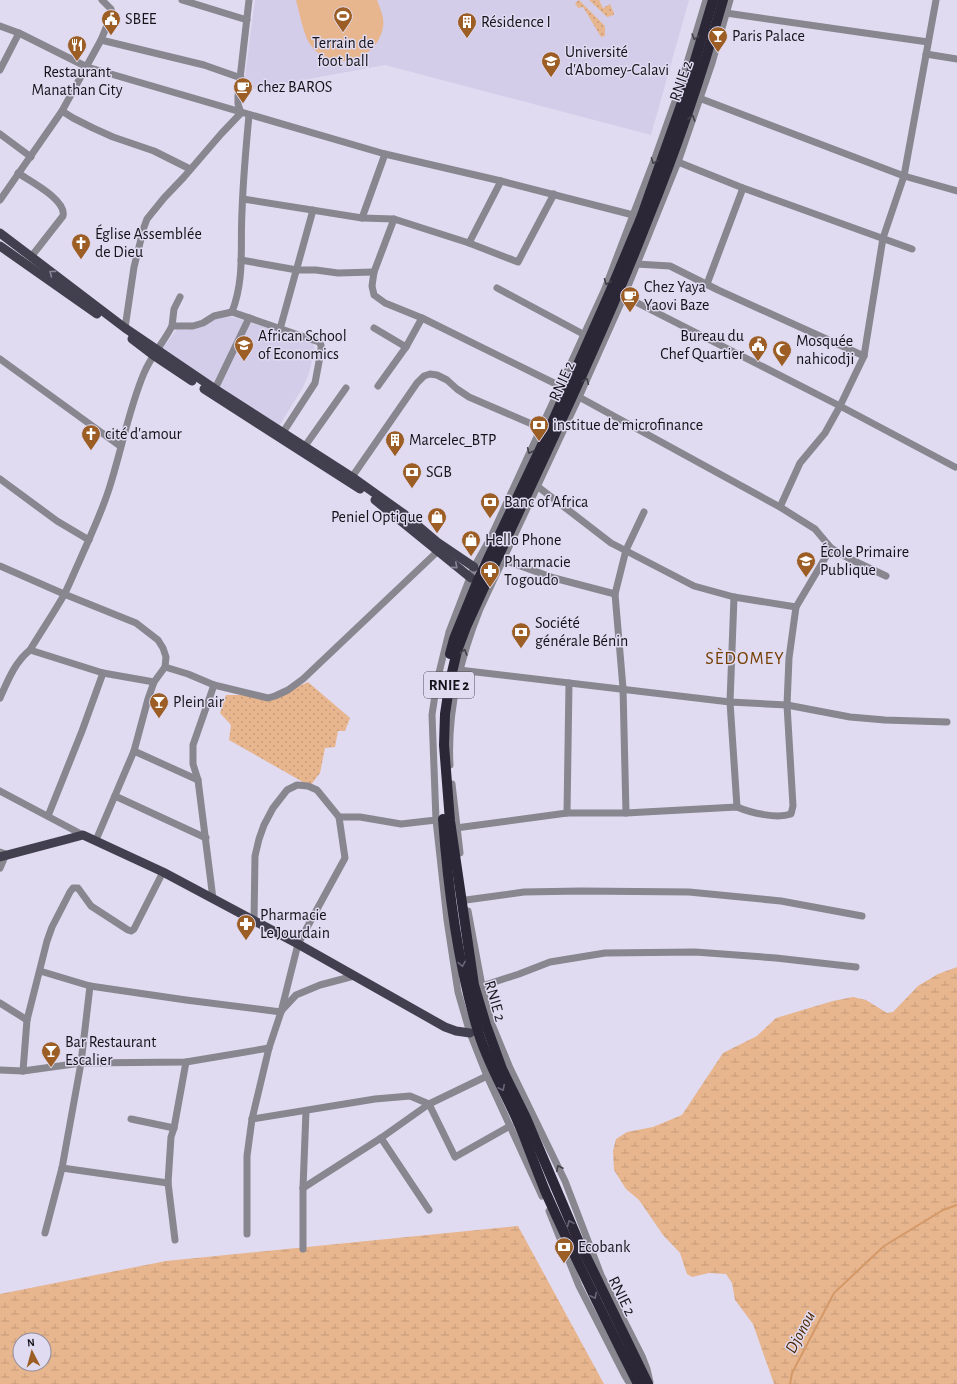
<svg xmlns="http://www.w3.org/2000/svg" width="957" height="1384" font-family="'Alegreya Sans',sans-serif">
<defs>
<pattern id="grass-dots" width="8" height="8" patternUnits="userSpaceOnUse"><rect width="8" height="8" fill="#e7b58e"/><path d="M2 2h.1M6 6h.1" fill="none" stroke="#c59b7a" stroke-width="1.8" stroke-linecap="round"/></pattern>
<pattern id="wetland-marsh" width="20" height="14" patternUnits="userSpaceOnUse"><rect width="20" height="14" fill="#e7b58e"/><path d="M1 5h8M5 5V1M11 12h8M15 12V8" fill="none" stroke="#c59b7a"/></pattern>
</defs>
<rect width="100%" height="100%" fill="#e0dbf1"/>
<g fill="#d3cdea">
<polygon points="255,0 689,0 651,135 385,65 243,91"/>
<polygon points="229,316 313,342 315,349 309,373 303,387 278,428 160,352 177,329 187,330 196,327 216,317"/>
</g>
<g fill="url(#grass-dots)">
<polygon points="579,0 605,26 605,36 601,37 583,7 578,8 575,3"/>
<polygon points="589,0 599,0 603,8 610,4 614,13 614,15 607,17"/>
<polygon points="308,682 350,718 345,731 338,731 335,747 325,748 320,773 310,786 229,740 231,725 220,713 226,695 242,695 269,700"/>
</g>
<g fill="url(#wetland-marsh)" fill-rule="evenodd">
<polygon points="957,967 957,1384 774,1384 753,1324 735,1300 732,1283 726,1274 709,1273 692,1277 687,1274 680,1253 663,1235 639,1200 626,1189 614,1170 613,1151 616,1139 627,1132 653,1127 682,1115 723,1053 757,1036 776,1018 833,1001 853,997 866,1000 887,1013 893,1012 918,986 938,974"/>
<path d="M518 1226 604 1384H0V1294L166 1261ZM20 1340H44V1364H20Z"/>
</g>
<path fill="#e7b58e" d="M296 0H377C380 8 385 19 383 27 377 63 327 75 308 41 303 31 299 12 296 0Z"/>
<g fill="none" stroke-linecap="round" stroke-linejoin="round">
<polyline stroke="#d59968" stroke-width="2" points="790,1384 792,1373 834,1293 884,1246 943,1210 957,1205"/>
<g stroke="#88868f" stroke-width="7">
<polyline points="182,0 247,20"/>
<polyline points="726,13 928,42"/>
<polyline points="0,26 19,33 87,67 385,154 501,181 637,216"/>
<polyline points="101,40 204,65 241,78"/>
<polyline points="926,54 957,59"/>
<polyline points="0,70 19,33"/>
<polyline points="699,98 904,176 957,191"/>
<polyline points="62,111 73,118 93,128 113,137 154,151 190,169"/>
<polyline points="0,134 31,157"/>
<polyline points="678,162 743,188 912,249"/>
<path d="M18 173C30 181 67 200 63 216L31 257"/>
<polyline points="243,199 362,218 394,219 469,243 518,262 554,194"/>
<polyline points="0,200 62,111 101,40 112,13 111,9 102,0"/>
<polyline points="362,218 385,154"/>
<polyline points="394,219 374,272 372,286 374,295 385,303 422,318 560,386"/>
<polyline points="469,243 501,181"/>
<polyline points="241,260 297,270 316,270 338,273 374,272"/>
<polyline points="636,264 670,266 718,290 864,356"/>
<polyline points="707,284 743,188"/>
<polyline points="497,288 583,334"/>
<polyline points="620,294 840,406 955,467"/>
<path d="M232 312C245 278 240 247 242 212 243 180 246 147 249 115"/>
<polyline points="172,326 174,309 180,297"/>
<polyline points="125,328 134,267 144,227 147,219 164,198 184,177 221,134 241,113 238,104 238,96 249,0"/>
<polyline points="374,328 406,347 422,318"/>
<polyline points="280,329 313,210"/>
<polyline points="0,359 120,446"/>
<polyline points="378,386 406,347"/>
<polyline points="213,393 249,318"/>
<polyline points="579,397 780,507 815,529 831,548 850,559 886,576"/>
<polyline points="305,446 346,388"/>
<polyline points="352,477 417,383 424,376 430,374 437,375 447,380 457,389 469,397 541,428"/>
<polyline points="0,479 57,521 89,540"/>
<polyline points="537,486 611,543 694,586 734,597 796,607"/>
<polyline points="780,507 800,463 825,433 840,406 864,356 883,238 904,176 936,0"/>
<polyline points="504,560 554,578 615,594"/>
<polyline points="0,566 64,594 136,623 158,640 163,648 166,657 165,667 154,682 148,699 134,751 96,840"/>
<polyline points="734,597 730,702 737,807"/>
<polyline points="30,650 103,673 154,682"/>
<polyline points="165,667 188,674 214,685 268,698 275,696 288,690 303,679 438,551"/>
<polyline points="459,670 730,702 787,705 850,717 885,720 947,722"/>
<path d="M0 698C8 680 15 662 30 650 41 632 53 614 64 595 69 585 74 573 79 562 89 539 100 516 108 492 121 453 128 411 144 373 151 356 164 342 172 326H193L203 323 214 316 232 312 319 342 321 345V351L315 383 280 437"/>
<polyline points="134,751 198,780"/>
<path d="M450 765C447 711 460 659 480 609L579 397 624 296 678 162 712 63 730 0"/>
<polyline points="452,784 460,853"/>
<polyline points="0,791 83,835"/>
<polyline points="115,796 206,838"/>
<polyline points="567,813 569,683"/>
<polyline points="626,813 623,688 615,594 626,550 644,512"/>
<polyline points="48,816 82,731 103,673"/>
<polyline points="339,817 360,817 401,824 436,820"/>
<path d="M456 828 567 813H626L737 807C751 813 777 819 791 814L793 806 787 705 789 658 796 607 831 548"/>
<polyline points="0,852 6,854 0,868"/>
<polyline points="213,899 198,780 193,764 193,745 214,685"/>
<polyline points="466,900 524,892 581,891 689,892 781,901 862,916"/>
<polyline points="468,911 482,986 491,1022 510,1068 565,1181 601,1275 642,1356 647,1369 650,1382"/>
<polyline points="40,971 90,986 186,1000 281,1012"/>
<polyline points="482,986 519,974 550,962 605,953 695,952 776,958 856,967"/>
<polyline points="0,1003 27,1020"/>
<polyline points="282,1010 296,995 320,985 354,976"/>
<polyline points="0,1070 23,1071 81,1063 186,1062 269,1048"/>
<polyline points="23,1071 27,1020 47,941 52,927 70,892 73,888 78,888 91,906 128,930 131,931 134,929 163,872"/>
<polyline points="131,1119 174,1128"/>
<polyline points="252,1119 375,1099 410,1096 429,1104 455,1157 510,1126"/>
<polyline points="381,1138 429,1210"/>
<polyline points="62,1168 168,1183"/>
<polyline points="303,1188 381,1138 429,1104 487,1076"/>
<polyline points="542,1196 487,1076 470,1033 458,992 447,920 436,820 432,715 437,681 449,632 474,567 490,539 604,291 656,155 677,96 706,0"/>
<polyline points="549,1211 579,1286 624,1374 628,1381 632,1384"/>
<polyline points="45,1233 62,1168 81,1063 90,986"/>
<polyline points="247,1234 247,1156 252,1119 269,1048 281,1012 298,944 345,858 339,817 317,790 308,786 297,785 287,790 273,808 264,825 259,839 255,856 254,921"/>
<polyline points="175,1240 168,1183 171,1137 174,1128 186,1062"/>
<polyline points="303,1249 303,1188 306,1111"/>
</g>
<g stroke="#423f4e" stroke-width="9">
<polyline points="0,233 125,328 215,389 352,477 404,514 437,542 474,567"/>
<polyline points="0,246 97,314"/>
<polyline points="132,339 153,355 192,381"/>
<polyline points="204,389 360,489"/>
<polyline points="375,500 471,578"/>
<polyline points="0,857 83,835 163,872 298,944 445,1027 456,1031 470,1033"/>
</g>
<g stroke="#2b2737" stroke-width="10">
<polyline points="450,654 454,639 478,580 544,441 610,292 641,218 685,94 713,0"/>
<path d="M443 819C448 889 457 960 477 1028 486 1060 505 1092 518 1122 528 1145 536 1169 546 1193 575 1258 606 1321 638 1384"/>
<path d="M648 1384 578 1240 526 1118 502 1069 486 1025 474 985 450 821 444 745 445 714 450 681 457 651 466 627C527 491 594 358 648 219 677 148 702 74 723 0"/>
</g>
</g>
<defs><path id="oneway-chevron" d="M-2-3.5L2.5 0L-2 3.5" fill="none" stroke-width="1.6" stroke-linecap="round" stroke-linejoin="round"/></defs>
<g stroke="#434149">
<use href="#oneway-chevron" transform="translate(695 37) rotate(106)"/>
<use href="#oneway-chevron" transform="translate(692 118) rotate(-72)"/>
<use href="#oneway-chevron" transform="translate(654 161) rotate(111)"/>
<use href="#oneway-chevron" transform="translate(607 282) rotate(112)"/>
<use href="#oneway-chevron" transform="translate(586 381) rotate(-66)"/>
<use href="#oneway-chevron" transform="translate(530 451) rotate(115)"/>
<use href="#oneway-chevron" transform="translate(464 652) rotate(-73)"/>
<use href="#oneway-chevron" transform="translate(559 1168) rotate(-116)"/>
</g>
<g stroke="#898597">
<use href="#oneway-chevron" transform="translate(52 273) rotate(-143)"/>
<use href="#oneway-chevron" transform="translate(455 566) rotate(40)"/>
</g>
<g stroke="#6a6678">
<use href="#oneway-chevron" transform="translate(462 964) rotate(80)"/>
<use href="#oneway-chevron" transform="translate(502 1088) rotate(64)"/>
<use href="#oneway-chevron" transform="translate(570 1223) rotate(-114)"/>
<use href="#oneway-chevron" transform="translate(594 1296) rotate(63)"/>
</g>
<defs>
<g id="stadium-pin" transform="scale(1)"><path d="M0 17L-7.5 6A9.5 9.5 0 1 1 7.5 6Z" fill="#9c5e24" stroke="#e0dbf1"/><path d="M0-5a6.5 5 0 1 0 0 10a6.5 5 0 1 0 0-10ZM-3.5-1.8h7v3.6h-7Z" fill="#fff"/></g>
<g id="civic-pin" transform="scale(1)"><path d="M0 17L-7.5 6A9.5 9.5 0 1 1 7.5 6Z" fill="#9c5e24" stroke="#e0dbf1"/><path d="M-.6-6.5H3V-4.5H.6V-3L4-1V1h2V6H-6V1h2V-1L-.6-3ZM-1.2 2.5V6h2.4V2.5Z" fill="#fff"/></g>
<g id="building-pin" transform="scale(1)"><path d="M0 17L-7.5 6A9.5 9.5 0 1 1 7.5 6Z" fill="#9c5e24" stroke="#e0dbf1"/><path d="M-4-6H4V6H1V3H-1V6H-4ZM-2.5-4.3h1.7v1.8h-1.7ZM.8-4.3h1.7v1.8H.8ZM-2.5-1h1.7V.8h-1.7ZM.8-1h1.7V.8H.8Z" fill="#fff"/></g>
<g id="bar-pin" transform="scale(1)"><path d="M0 17L-7.5 6A9.5 9.5 0 1 1 7.5 6Z" fill="#9c5e24" stroke="#e0dbf1"/><path d="M-6-5H6L.8 .8V4.5H3.5V6h-7V4.5H-.8V.8Z" fill="#fff"/></g>
<g id="restaurant-pin" transform="scale(1)"><path d="M0 17L-7.5 6A9.5 9.5 0 1 1 7.5 6Z" fill="#9c5e24" stroke="#e0dbf1"/><path d="M-5-6h1v4h1v-4h1v4h1v-4h1v5L-1.5 .5V6h-2V.5L-5-1ZM5-6V6H3V1.5H1.5Q1.5-4 5-6Z" fill="#fff"/></g>
<g id="university-pin" transform="scale(1)"><path d="M0 17L-7.5 6A9.5 9.5 0 1 1 7.5 6Z" fill="#9c5e24" stroke="#e0dbf1"/><path d="M0-5L7-2L0 1L-7-2ZM-4 1L0 2.5L4 1V4Q0 6-4 4Z" fill="#fff"/></g>
<g id="cafe-pin" transform="scale(1)"><path d="M0 17L-7.5 6A9.5 9.5 0 1 1 7.5 6Z" fill="#9c5e24" stroke="#e0dbf1"/><path d="M-5.5-4.5H6V0H3Q3 3.5 0 3.5H-2.5Q-5.5 3.5-5.5 0ZM3-3.2v2h1.7v-2ZM-6 4.5H4V6H-6Z" fill="#fff"/></g>
<g id="church-pin" transform="scale(1)"><path d="M0 17L-7.5 6A9.5 9.5 0 1 1 7.5 6Z" fill="#9c5e24" stroke="#e0dbf1"/><path d="M-1.2-6h2.4v3.5h3.3v2.4h-3.3V6h-2.4V-.1h-3.3v-2.4h3.3Z" fill="#fff"/></g>
<g id="mosque-pin" transform="scale(1)"><path d="M0 17L-7.5 6A9.5 9.5 0 1 1 7.5 6Z" fill="#9c5e24" stroke="#e0dbf1"/><path d="M3.5-4.9A6 6 0 1 0 3.5 4.9A5 5 0 1 1 3.5-4.9Z" fill="#fff"/></g>
<g id="bank-pin" transform="scale(1)"><path d="M0 17L-7.5 6A9.5 9.5 0 1 1 7.5 6Z" fill="#9c5e24" stroke="#e0dbf1"/><path d="M-6-4H6V4H-6ZM0-2.3a2.3 2.3 0 1 0 0 4.6a2.3 2.3 0 1 0 0-4.6Z" fill="#fff"/></g>
<g id="shop-pin" transform="scale(1)"><path d="M0 17L-7.5 6A9.5 9.5 0 1 1 7.5 6Z" fill="#9c5e24" stroke="#e0dbf1"/><path d="M-5-2.5h2.3a2.7 3.5 0 0 1 5.4 0H5L5.5 6h-11ZM-1.5-2.5h3a1.5 2.3 0 0 0-3 0Z" fill="#fff"/></g>
<g id="school-pin" transform="scale(1)"><path d="M0 17L-7.5 6A9.5 9.5 0 1 1 7.5 6Z" fill="#9c5e24" stroke="#e0dbf1"/><path d="M0-5L7-2L0 1L-7-2ZM-4 1L0 2.5L4 1V4Q0 6-4 4Z" fill="#fff"/></g>
<g id="pharmacy-pin" transform="scale(1)"><path d="M0 17L-7.5 6A9.5 9.5 0 1 1 7.5 6Z" fill="#9c5e24" stroke="#e0dbf1"/><path d="M-2-6h4v4h4v4h-4v4h-4v-4h-4v-4h4Z" fill="#fff"/></g>
</defs>
<g fill-rule="evenodd">
<use href="#stadium-pin" x="343" y="16"/>
<use href="#civic-pin" x="111" y="19"/>
<use href="#building-pin" x="467" y="22"/>
<use href="#bar-pin" x="718" y="36"/>
<use href="#restaurant-pin" x="77" y="45"/>
<use href="#university-pin" x="551" y="61"/>
<use href="#cafe-pin" x="243" y="87"/>
<use href="#church-pin" x="81" y="243"/>
<use href="#cafe-pin" x="630" y="296"/>
<use href="#university-pin" x="244" y="345"/>
<use href="#civic-pin" x="758" y="345"/>
<use href="#mosque-pin" x="782" y="350"/>
<use href="#bank-pin" x="539" y="425"/>
<use href="#church-pin" x="91" y="434"/>
<use href="#building-pin" x="395" y="440"/>
<use href="#bank-pin" x="412" y="472"/>
<use href="#bank-pin" x="490" y="502"/>
<use href="#shop-pin" x="437" y="517"/>
<use href="#shop-pin" x="471" y="540"/>
<use href="#school-pin" x="806" y="561"/>
<use href="#pharmacy-pin" x="490" y="571"/>
<use href="#bank-pin" x="521" y="632"/>
<use href="#bar-pin" x="159" y="702"/>
<use href="#pharmacy-pin" x="246" y="924"/>
<use href="#bar-pin" x="51" y="1051"/>
<use href="#bank-pin" x="564" y="1247"/>
</g>
<g text-anchor="middle" dominant-baseline="central" stroke-width="3" stroke-linejoin="round" paint-order="stroke">
<rect fill="#e0dbf1" stroke="#524f5a" stroke-width="1" x="424" y="672" width="50" height="26" rx="3"/>
<g font-size="15" font-weight="bold" fill="#15131a">
<text x="449" y="685">RNIE 2</text>
</g>
<g font-size="16" fill="#15131a" stroke="#e0dbf1" text-anchor="start">
<text x="125" y="19">SBEE</text>
<text x="481" y="22">Résidence I</text>
<text x="732" y="36">Paris Palace</text>
<text x="343" y="43" text-anchor="middle">Terrain de<tspan x="343" dy="18">foot ball</tspan></text>
<text x="565" y="52">Université<tspan x="565" dy="18">d'Abomey-Calavi</tspan></text>
<text x="77" y="72" text-anchor="middle">Restaurant<tspan x="77" dy="18">Manathan City</tspan></text>
<text x="257" y="87">chez BAROS</text>
<text x="95" y="234">Église Assemblée<tspan x="95" dy="18">de Dieu</tspan></text>
<text x="644" y="287">Chez Yaya<tspan x="644" dy="18">Yaovi Baze</tspan></text>
<text x="258" y="336">African School<tspan x="258" dy="18">of Economics</tspan></text>
<text x="744" y="336" text-anchor="end">Bureau du<tspan x="744" dy="18">Chef Quartier</tspan></text>
<text x="796" y="341">Mosquée<tspan x="796" dy="18">nahicodji</tspan></text>
<text x="553" y="425">institue de microfinance</text>
<text x="105" y="434">cité d'amour</text>
<text x="409" y="440">Marcelec_BTP</text>
<text x="426" y="472">SGB</text>
<text x="504" y="502">Banc of Africa</text>
<text x="423" y="517" text-anchor="end">Peniel Optique</text>
<text x="485" y="540">Hello Phone</text>
<text x="820" y="552">École Primaire<tspan x="820" dy="18">Publique</tspan></text>
<text x="504" y="562">Pharmacie<tspan x="504" dy="18">Togoudo</tspan></text>
<text x="535" y="623">Société<tspan x="535" dy="18">générale Bénin</tspan></text>
<text x="173" y="702">Plein air</text>
<text x="260" y="915">Pharmacie<tspan x="260" dy="18">Le Jourdain</tspan></text>
<text x="65" y="1042">Bar Restaurant<tspan x="65" dy="18">Escalier</tspan></text>
<text x="578" y="1247">Ecobank</text>
</g>
<g font-size="16" fill="#15131a" stroke="#e0dbf1">
<text transform="translate(681 81) rotate(-71)">RNIE 2</text>
<text transform="translate(562 381) rotate(-66)">RNIE 2</text>
<text transform="translate(495 1001) rotate(74)">RNIE 2</text>
<text transform="translate(622 1296) rotate(64)">RNIE 2</text>
</g>
<g font-size="17" font-style="italic" fill="#4e2700" stroke="#e0dbf1">
<text transform="translate(800 1332) rotate(-62)">Djonou</text>
</g>
<g font-size="18" letter-spacing="1" fill="#753e01" stroke="#e0dbf1">
<text x="745" y="659">SÈDOMEY</text>
</g>
</g>
<g transform="translate(32 1352) rotate(354)"><circle r="19" fill="#e0dbf1" stroke="#8f8b9b"/>
<path d="M0-3L7 15L0 10L-7 15Z" fill="#9c5e24"/>
<text y="-6" font-size="11" font-weight="bold" text-anchor="middle" fill="#15131a">N</text>
</g>
</svg>
